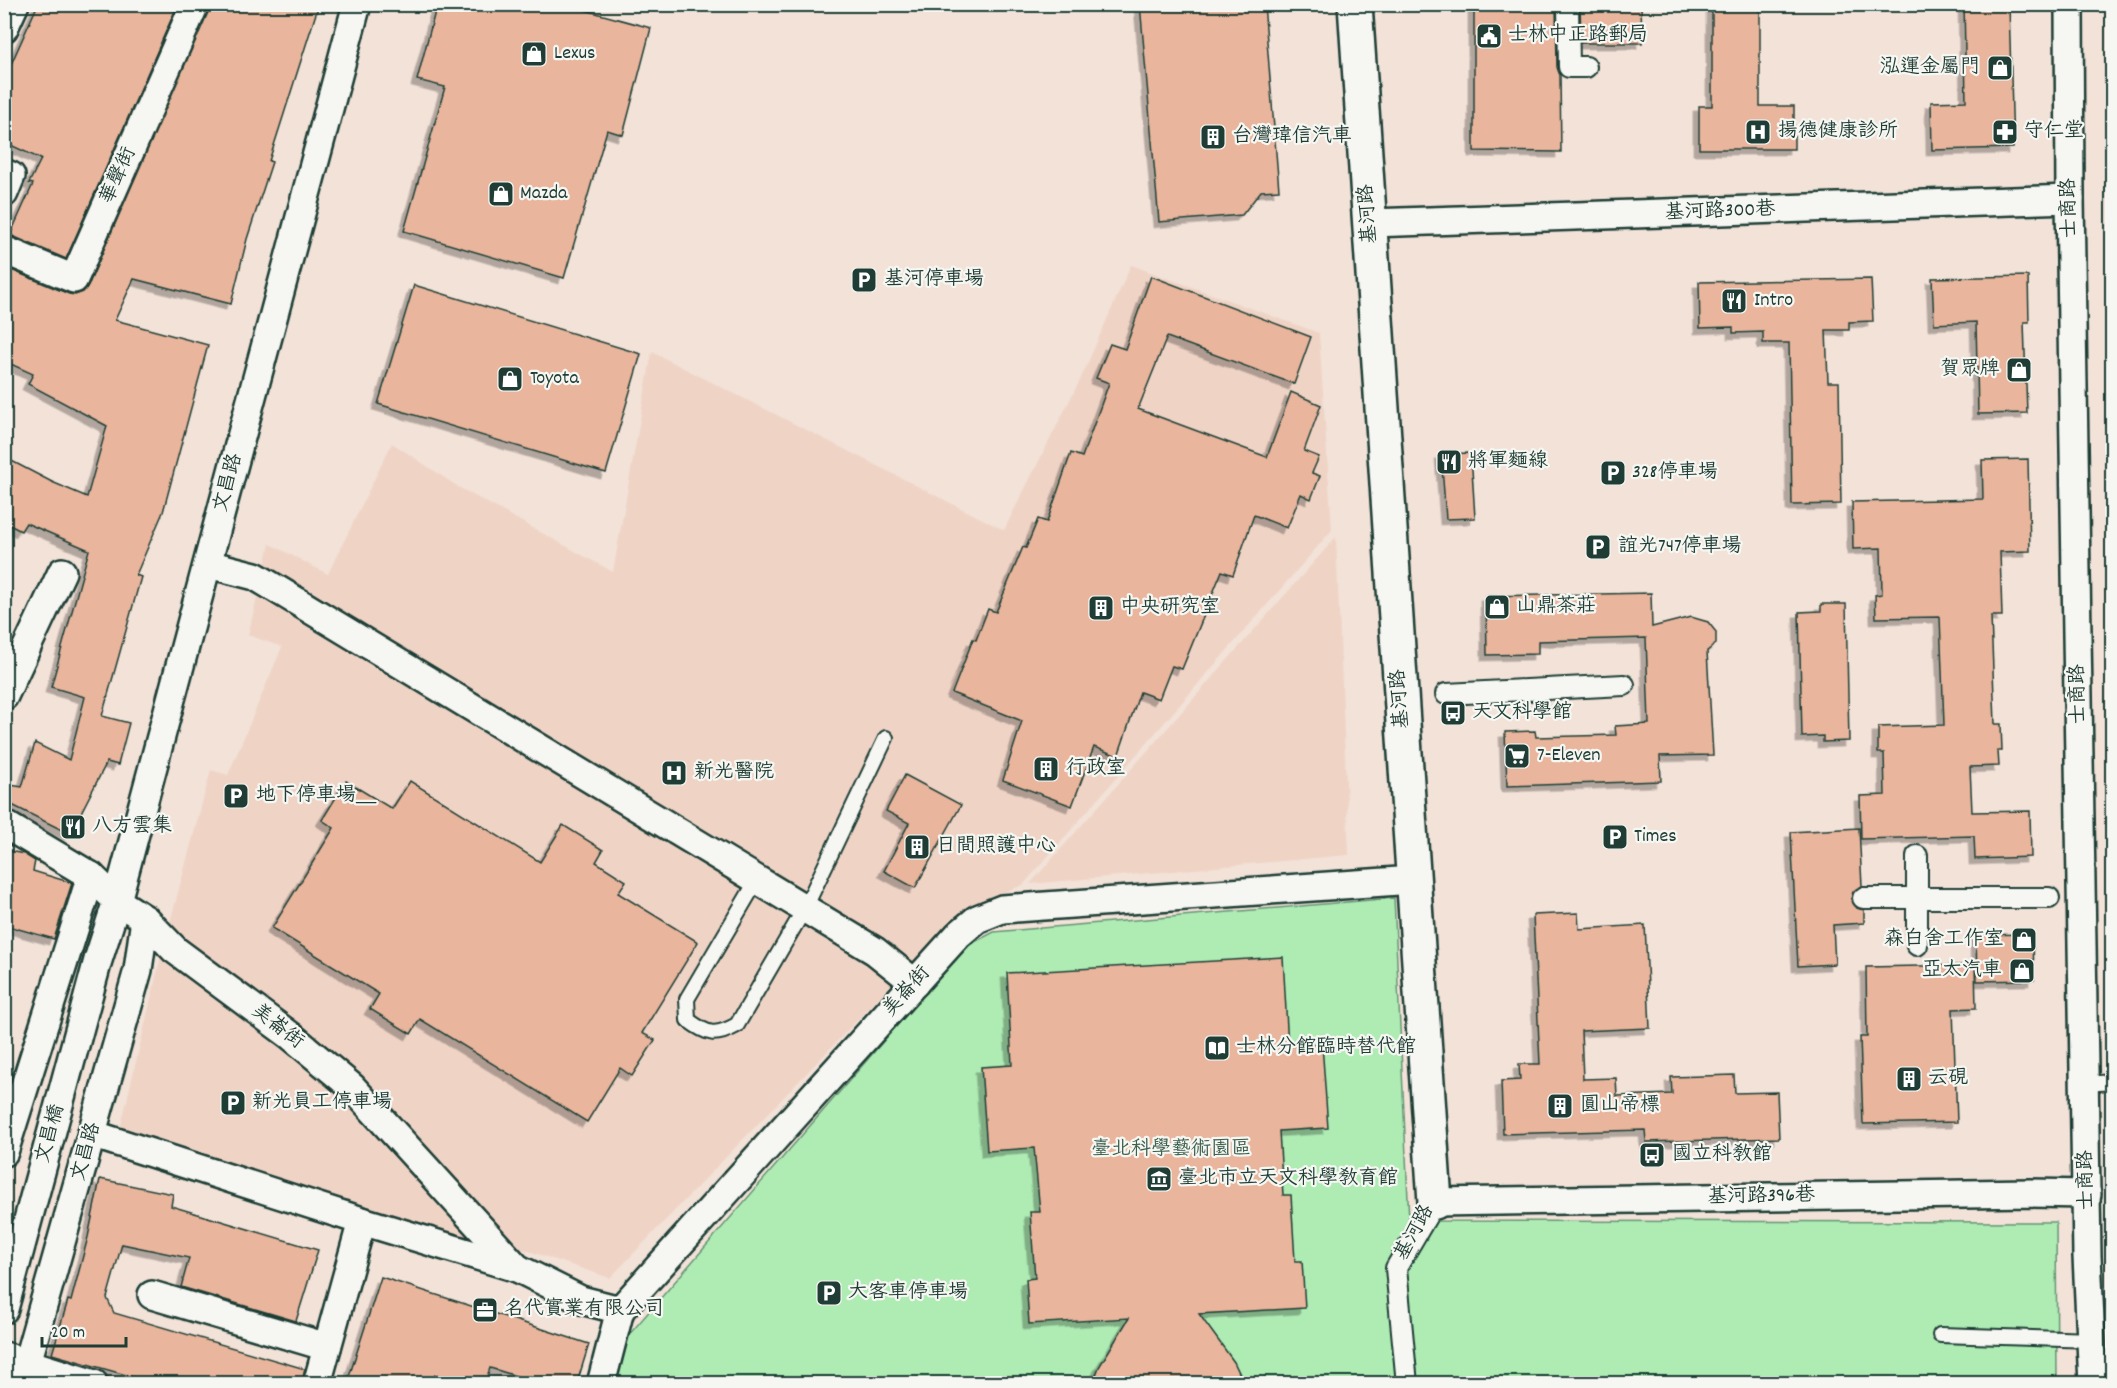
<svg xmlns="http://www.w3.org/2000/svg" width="2117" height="1388" font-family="Dekko,'LXGW WenKai TC',sans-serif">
<defs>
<filter id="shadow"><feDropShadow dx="-5.5" dy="5.5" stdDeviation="0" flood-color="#0004"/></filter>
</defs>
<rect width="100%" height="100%" fill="#f2e2d8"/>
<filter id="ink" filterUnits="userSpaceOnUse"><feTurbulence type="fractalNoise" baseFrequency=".0167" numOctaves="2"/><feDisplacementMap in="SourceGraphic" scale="12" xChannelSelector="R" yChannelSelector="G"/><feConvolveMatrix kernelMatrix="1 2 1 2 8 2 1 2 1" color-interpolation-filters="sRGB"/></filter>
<g filter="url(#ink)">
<g fill="#efd4c6">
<polygon points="1131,265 1319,333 1332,530 1023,885 967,906 610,1278 529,1251 420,1224 119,1134 161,956 211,770 228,775 282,647 248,635 270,544 328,574 392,443 460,488 613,572 652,352 1004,530 1081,378"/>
<polygon points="1336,537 1349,855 1030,884"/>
</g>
<polygon fill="#aeecb4" stroke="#669474" stroke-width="1.5" points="1394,898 1409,1221 2056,1222 2057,1383 615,1384 627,1337 965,947 994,932"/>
<g fill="#e9b59c" stroke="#1f3d34" stroke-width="1.5" filter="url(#shadow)">
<polygon points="38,4 178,4 66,259 10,235 33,184 29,183 41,159 4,142 4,80"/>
<polygon points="210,4 319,4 269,161 272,162 247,239 231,304 134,279 115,320 208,345 163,512 136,575 141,577 102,716 129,723 118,765 107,762 70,834 4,801 4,784 22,787 35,743 69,760 85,697 51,687 89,550 26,523 21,531 4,522 4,457 52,482 87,497 107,426 28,384 33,374 4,361 4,267 69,294 75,295 83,292 88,286"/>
<polygon points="437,4 563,4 651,28 623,135 607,130 564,278 404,231 445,87 417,80"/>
<polygon points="1140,4 1264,4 1279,190 1261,191 1242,215 1159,222"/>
<polygon points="1474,4 1556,4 1557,67 1560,75 1561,152 1474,151"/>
<polygon points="1580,4 1641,4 1642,43 1581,43"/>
<polygon points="1712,4 1760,4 1760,106 1794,106 1794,149 1699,149 1699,106 1712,106"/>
<polygon points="1964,4 2009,4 2013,148 1932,150 1931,102 1966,101"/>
<polygon points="1151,276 1311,337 1294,384 1167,337 1138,409 1267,457 1291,392 1321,405 1304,451 1319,457 1312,473 1320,476 1311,499 1301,494 1287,528 1254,515 1233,575 1222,571 1182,669 1172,666 1159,699 1140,692 1118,756 1094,747 1072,806 1003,780 1022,721 952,693 973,639 976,640 988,609 996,612 1023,547 1026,548 1038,519 1047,522 1071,453 1082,457 1109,383 1096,378 1110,344 1125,349"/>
<polygon points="2028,276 2029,322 2024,322 2027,413 1978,414 1976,322 1934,324 1932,278"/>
<polygon points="1871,279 1873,321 1849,322 1849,330 1826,330 1828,382 1839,382 1841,504 1792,505 1789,343 1763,343 1763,332 1733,333 1733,327 1700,328 1699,282"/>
<polygon points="414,285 641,354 606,473 378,404"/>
<polygon points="1471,453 1475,518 1446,519 1441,454"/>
<polygon points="2028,459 2030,551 2000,552 2002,616 1991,616 1995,724 2001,724 2002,751 1998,751 1999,766 1970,767 1972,812 2030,811 2031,857 1975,859 1974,836 1861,839 1860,796 1885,795 1884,753 1878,753 1878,727 1944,725 1940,617 1876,618 1875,595 1882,594 1881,548 1853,549 1852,502 1983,499 1982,460"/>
<polygon points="1651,593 1652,627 1691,617 1708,622 1716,632 1716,644 1707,651 1713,755 1660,756 1661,781 1507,786 1505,732 1535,731 1536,737 1616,735 1615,726 1649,724 1646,638 1538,641 1538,654 1487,655 1486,596"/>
<polygon points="1821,604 1846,604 1849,741 1823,742 1823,736 1802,737 1799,612 1821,611"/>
<polygon points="905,775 961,805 915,888 884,871 909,823 886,811"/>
<polygon points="346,781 392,809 410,781 540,862 563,825 603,850 596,862 626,881 618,893 698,942 642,1033 655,1040 632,1076 620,1068 587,1122 420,1019 411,1034 370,1009 379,994 272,928 334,828 322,820"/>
<polygon points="1859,828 1862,886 1853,892 1851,899 1857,908 1864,910 1864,923 1833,925 1835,964 1798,966 1791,832"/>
<polygon points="4,850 24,854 35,861 33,871 72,883 54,939 4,925"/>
<polygon points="1578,913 1579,929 1645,925 1650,1028 1581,1031 1583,1079 1616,1078 1617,1096 1672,1094 1671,1077 1734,1075 1735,1093 1777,1092 1779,1138 1646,1142 1645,1130 1503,1134 1501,1081 1520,1080 1519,1064 1540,1064 1533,915"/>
<polygon points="2033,934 2034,980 1977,981 1976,935"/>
<polygon points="1283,957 1288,1046 1322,1044 1328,1128 1279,1131 1283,1195 1291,1195 1295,1261 1302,1261 1305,1308 1199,1314 1234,1362 1244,1383 1093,1383 1099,1367 1129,1318 1029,1324 1026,1279 1035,1278 1030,1212 1040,1212 1034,1148 987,1151 981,1067 1012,1065 1007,973"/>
<polygon points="1975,965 1976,1008 1953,1009 1957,1122 1863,1124 1860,1037 1867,1037 1866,967"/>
<polygon points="100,1179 173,1194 171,1206 318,1250 296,1321 181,1287 189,1258 122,1244 107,1298 114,1313 305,1369 302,1383 154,1383 52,1354 68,1300 71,1301 88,1237"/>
<polygon points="381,1277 589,1344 577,1383 539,1383 490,1368 485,1383 462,1383 435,1375 434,1383 347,1383"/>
</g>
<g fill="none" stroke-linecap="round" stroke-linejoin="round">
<g stroke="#1f3d34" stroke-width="18">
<g id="service">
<path d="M757 880 687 999 688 1020C708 1035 715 1037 737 1025L805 908 886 738"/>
<polyline points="2086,1084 2112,1082"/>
<polyline points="1940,1335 2092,1340"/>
</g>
</g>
<g stroke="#1f3d34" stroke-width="24">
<g id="pedestrian">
<polyline points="1568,4 1569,67 1586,67"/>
<polyline points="1446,694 1624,685"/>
<polyline points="1917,856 1917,945"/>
<polyline points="1863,898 2049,898"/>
<polyline points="1407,1384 1396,1268 1435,1202"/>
</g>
</g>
<g stroke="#1f3d34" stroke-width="32">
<g id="minor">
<polyline points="2069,4 2070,199 2087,1256 2093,1384"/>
<polyline points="4,28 15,4"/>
<polyline points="4,173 11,176 4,193"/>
<polyline points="1370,223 2070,199"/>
<polyline points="4,250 74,279 195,4"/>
<polyline points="208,564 255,576 875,951 915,983"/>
<polyline points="4,696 62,572"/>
<polyline points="4,824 91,876 117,901 145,919 175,950 291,1036 352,1087 517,1268 581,1300 620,1310 958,935 977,919 1002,909 1413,880"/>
<polyline points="92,1134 362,1221 517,1268"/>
<polyline points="4,1152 91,876"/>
<polyline points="1435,1202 2030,1193 2087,1194"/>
<polyline points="152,1295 327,1347"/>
<polyline points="4,1309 98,960 117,901 357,4"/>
<polyline points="4,1356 94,1384"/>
<polyline points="21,1384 138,970 145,919"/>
<polyline points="317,1384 362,1221"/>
<polyline points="601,1384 620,1310"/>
</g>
</g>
<g stroke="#1f3d34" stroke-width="38">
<polyline id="tertiary" points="1355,4 1435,1202"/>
</g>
<use href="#service" stroke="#f6f6f2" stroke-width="14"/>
<use href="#pedestrian" stroke="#f6f6f2" stroke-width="20"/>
<use href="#minor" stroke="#f6f6f2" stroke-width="27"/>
<use href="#tertiary" stroke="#f6f6f2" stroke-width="33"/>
</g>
</g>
<defs>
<g id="civic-square" transform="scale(1.35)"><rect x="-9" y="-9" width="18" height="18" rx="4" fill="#1f3d34" stroke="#f6f6f2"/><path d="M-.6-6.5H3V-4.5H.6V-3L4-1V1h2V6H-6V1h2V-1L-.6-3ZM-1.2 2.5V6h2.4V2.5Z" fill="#fff"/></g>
<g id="shop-square" transform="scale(1.35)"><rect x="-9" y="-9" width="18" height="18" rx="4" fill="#1f3d34" stroke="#f6f6f2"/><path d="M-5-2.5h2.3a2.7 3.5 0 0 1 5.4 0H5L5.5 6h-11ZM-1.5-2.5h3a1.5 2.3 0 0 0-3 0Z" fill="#fff"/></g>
<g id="hospital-square" transform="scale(1.35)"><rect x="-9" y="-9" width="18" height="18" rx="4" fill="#1f3d34" stroke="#f6f6f2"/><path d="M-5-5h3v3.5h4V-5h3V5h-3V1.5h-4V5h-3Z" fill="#fff"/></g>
<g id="pharmacy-square" transform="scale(1.35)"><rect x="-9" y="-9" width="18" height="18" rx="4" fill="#1f3d34" stroke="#f6f6f2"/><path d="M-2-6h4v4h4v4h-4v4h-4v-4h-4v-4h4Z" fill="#fff"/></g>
<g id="building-square" transform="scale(1.35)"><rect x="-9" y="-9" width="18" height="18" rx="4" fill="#1f3d34" stroke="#f6f6f2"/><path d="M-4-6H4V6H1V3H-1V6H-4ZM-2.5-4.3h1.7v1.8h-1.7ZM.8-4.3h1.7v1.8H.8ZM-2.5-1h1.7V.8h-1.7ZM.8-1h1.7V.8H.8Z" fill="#fff"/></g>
<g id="parking-square" transform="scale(1.35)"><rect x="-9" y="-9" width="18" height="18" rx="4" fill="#1f3d34" stroke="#f6f6f2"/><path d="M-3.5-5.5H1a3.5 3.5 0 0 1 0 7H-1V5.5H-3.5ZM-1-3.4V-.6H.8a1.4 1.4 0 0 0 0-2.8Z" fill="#fff"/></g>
<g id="restaurant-square" transform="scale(1.35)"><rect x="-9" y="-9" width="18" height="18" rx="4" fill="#1f3d34" stroke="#f6f6f2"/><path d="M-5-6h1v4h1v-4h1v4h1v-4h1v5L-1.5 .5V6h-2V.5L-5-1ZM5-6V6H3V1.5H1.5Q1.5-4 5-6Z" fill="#fff"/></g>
<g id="bus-square" transform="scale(1.35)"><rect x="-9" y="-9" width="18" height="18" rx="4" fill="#1f3d34" stroke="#f6f6f2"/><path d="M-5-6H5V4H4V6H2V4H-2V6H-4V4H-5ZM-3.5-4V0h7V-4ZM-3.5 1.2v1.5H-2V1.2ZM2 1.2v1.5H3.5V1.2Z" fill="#fff"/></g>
<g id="supermarket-square" transform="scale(1.35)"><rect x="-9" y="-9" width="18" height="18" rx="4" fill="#1f3d34" stroke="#f6f6f2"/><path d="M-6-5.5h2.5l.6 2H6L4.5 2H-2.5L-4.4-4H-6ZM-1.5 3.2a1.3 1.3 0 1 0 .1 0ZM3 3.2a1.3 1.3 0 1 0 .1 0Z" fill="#fff"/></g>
<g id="library-square" transform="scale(1.35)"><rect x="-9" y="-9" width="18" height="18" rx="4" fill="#1f3d34" stroke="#f6f6f2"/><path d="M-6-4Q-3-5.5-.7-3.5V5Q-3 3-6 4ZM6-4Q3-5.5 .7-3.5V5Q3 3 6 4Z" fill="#fff"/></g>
<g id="museum-square" transform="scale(1.35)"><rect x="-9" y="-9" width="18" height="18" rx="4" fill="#1f3d34" stroke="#f6f6f2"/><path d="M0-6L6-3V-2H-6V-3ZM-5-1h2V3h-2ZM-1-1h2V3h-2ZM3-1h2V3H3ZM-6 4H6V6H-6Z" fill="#fff"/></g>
<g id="office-square" transform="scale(1.35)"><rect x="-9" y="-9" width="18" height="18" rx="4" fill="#1f3d34" stroke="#f6f6f2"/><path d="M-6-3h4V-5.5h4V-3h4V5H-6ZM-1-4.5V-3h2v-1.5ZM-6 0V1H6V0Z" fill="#fff"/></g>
</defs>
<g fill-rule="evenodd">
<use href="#civic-square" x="1489" y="36"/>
<use href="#shop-square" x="534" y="54"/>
<use href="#shop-square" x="2000" y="68"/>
<use href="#hospital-square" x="1758" y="132"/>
<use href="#pharmacy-square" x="2005" y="132"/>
<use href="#building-square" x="1213" y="137"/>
<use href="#shop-square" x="501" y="194"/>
<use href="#parking-square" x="864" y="280"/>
<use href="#restaurant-square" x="1734" y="301"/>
<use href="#shop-square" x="2019" y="370"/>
<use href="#shop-square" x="510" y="379"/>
<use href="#restaurant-square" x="1449" y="462"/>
<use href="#parking-square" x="1613" y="473"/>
<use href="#parking-square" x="1598" y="547"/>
<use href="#shop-square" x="1497" y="607"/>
<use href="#building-square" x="1101" y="608"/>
<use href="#bus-square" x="1453" y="713"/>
<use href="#supermarket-square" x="1517" y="756"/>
<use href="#building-square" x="1046" y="769"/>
<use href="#hospital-square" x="674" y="773"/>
<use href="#parking-square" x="236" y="796"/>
<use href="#restaurant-square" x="73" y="827"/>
<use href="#parking-square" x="1615" y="837"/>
<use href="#building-square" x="917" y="847"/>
<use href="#shop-square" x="2024" y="940"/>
<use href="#shop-square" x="2022" y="971"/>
<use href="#library-square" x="1217" y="1048"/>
<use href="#building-square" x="1909" y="1079"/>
<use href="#parking-square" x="233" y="1103"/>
<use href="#building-square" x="1560" y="1106"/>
<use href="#bus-square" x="1652" y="1155"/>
<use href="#museum-square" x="1159" y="1179"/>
<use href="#parking-square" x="829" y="1293"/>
<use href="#office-square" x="485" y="1310"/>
</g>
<g text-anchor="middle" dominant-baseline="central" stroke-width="4.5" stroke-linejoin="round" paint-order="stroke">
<g font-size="20" fill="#1f3d34" stroke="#f6f6f2" text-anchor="start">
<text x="1508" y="36">士林中正路郵局</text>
<text x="554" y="54">Lexus</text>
<text x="1980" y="68" text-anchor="end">泓運金屬門</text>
<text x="1778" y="132">揚德健康診所</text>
<text x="2024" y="132">守仁堂</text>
<text x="1232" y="137">台灣瑋信汽車</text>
<text x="520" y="194">Mazda</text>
<text x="884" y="280">基河停車場</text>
<text x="1754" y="301">Intro</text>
<text x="2000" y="370" text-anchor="end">賀眾牌</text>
<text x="530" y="379">Toyota</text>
<text x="1468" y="462">將軍麵線</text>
<text x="1632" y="473">328停車場</text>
<text x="1618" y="547">誼光747停車場</text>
<text x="1516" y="607">山鼎茶莊</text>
<text x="1120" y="608">中央研究室</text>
<text x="1472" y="713">天文科學館</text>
<text x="1537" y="756">7-Eleven</text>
<text x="1066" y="769">行政室</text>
<text x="694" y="773">新光醫院</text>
<text x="256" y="796">地下停車場＿</text>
<text x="92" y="827">八方雲集</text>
<text x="1634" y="837">Times</text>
<text x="936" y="847">日間照護中心</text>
<text x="2004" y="940" text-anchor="end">森白舍工作室</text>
<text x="2002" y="971" text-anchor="end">亞太汽車</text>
<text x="1236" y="1048">士林分館臨時替代館</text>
<text x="1928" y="1079">云硯</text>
<text x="252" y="1103">新光員工停車場</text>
<text x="1580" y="1106">圓山帝標</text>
<text x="1672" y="1155">國立科教館</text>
<text x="1178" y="1179">臺北市立天文科學教育館</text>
<text x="848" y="1293">大客車停車場</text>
<text x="504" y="1310">名代實業有限公司</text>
</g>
<g font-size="20" fill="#1f3d34" stroke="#f6f6f2">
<text transform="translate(119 176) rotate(-66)">華聲街</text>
<text transform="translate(2070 208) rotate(-91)">士商路</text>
<text transform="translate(1720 212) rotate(-2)">基河路300巷</text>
<text transform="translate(1369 214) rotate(-94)">基河路</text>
<text transform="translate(229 483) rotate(-75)">文昌路</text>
<text transform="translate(2079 694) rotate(-91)">士商路</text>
<text transform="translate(1401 699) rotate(-94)">基河路</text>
<text transform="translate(907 992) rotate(-48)">美崙街</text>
<text transform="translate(277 1027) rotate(38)">美崙街</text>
<text transform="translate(51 1134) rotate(-75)">文昌橋</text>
<text transform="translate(87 1152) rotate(-74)">文昌路</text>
<text transform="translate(2087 1180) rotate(-91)">士商路</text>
<text transform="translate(1761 1197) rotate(-1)">基河路396巷</text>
<text transform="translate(1415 1233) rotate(-61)">基河路</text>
</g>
<g font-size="20" fill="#3c604e" stroke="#f6f6f2">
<text x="1171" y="1150">臺北科學藝術園區</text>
</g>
</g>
<rect width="2117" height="1388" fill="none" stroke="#f6f6f2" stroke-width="24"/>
<rect x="12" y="12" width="2093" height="1364" fill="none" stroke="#1f3d34" stroke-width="2" filter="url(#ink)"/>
<path d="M42 1337v9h84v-9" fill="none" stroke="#1f3d34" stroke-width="3"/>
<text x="51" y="1337" font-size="18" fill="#1f3d34" stroke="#f6f6f2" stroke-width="4.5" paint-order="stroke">20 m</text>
</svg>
